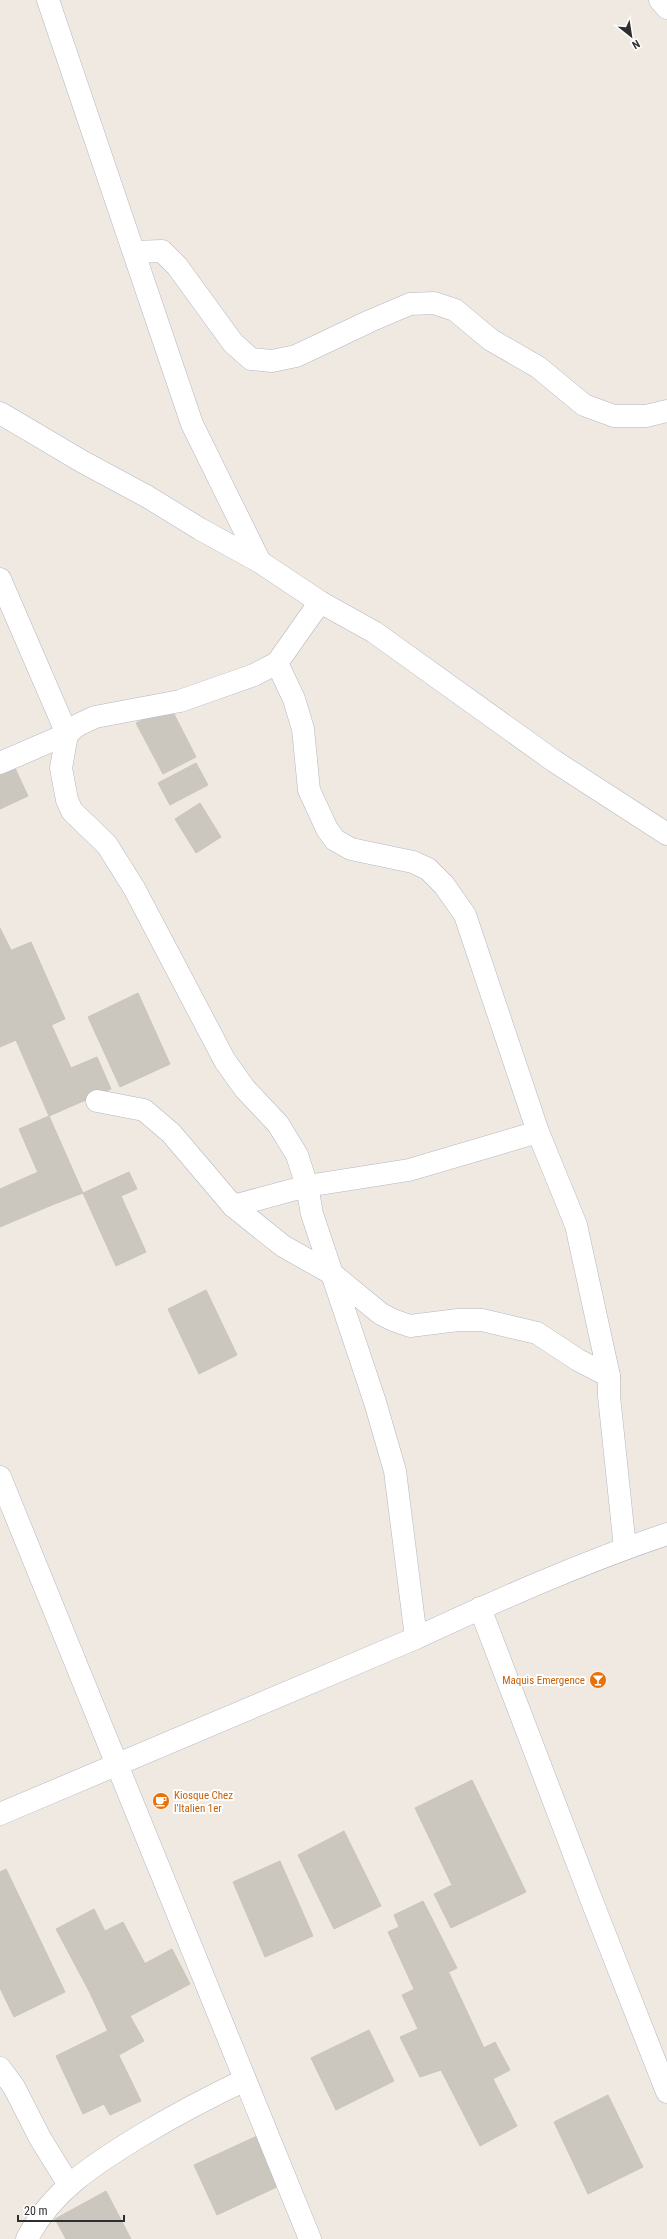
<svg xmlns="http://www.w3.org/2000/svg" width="667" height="2239" font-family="'Roboto Condensed',sans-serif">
<rect width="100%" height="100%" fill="#efe9e1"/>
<g fill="#cbc7bf" stroke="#cbc5ba">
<polygon points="170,706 196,757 163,774 136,723"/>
<polygon points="196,763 208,785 170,805 158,783"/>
<polygon points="14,766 28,796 0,809 0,773"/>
<polygon points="200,803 221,837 196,853 175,819"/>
<polygon points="0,928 11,950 0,955"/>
<polygon points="31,942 65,1019 0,1047 0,955"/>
<polygon points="138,993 170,1064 120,1087 88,1017"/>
<polygon points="51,1024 71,1068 97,1057 111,1089 49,1116 16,1040"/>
<polygon points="49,1116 83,1193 52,1205 19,1129"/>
<polygon points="38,1172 52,1205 0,1227 0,1189"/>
<polygon points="129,1172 137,1189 121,1196 146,1252 116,1266 83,1193"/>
<polygon points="206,1290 237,1355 199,1374 168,1309"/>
<polygon points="472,1780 526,1892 451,1928 434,1894 452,1885 415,1808"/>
<polygon points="344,1831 381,1906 334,1929 298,1855"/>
<polygon points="280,1861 313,1936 265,1957 233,1882"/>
<polygon points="6,1869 65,1992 14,2017 0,1988 0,1872"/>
<polygon points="423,1901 457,1968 414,1989 388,1932 399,1927 394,1915"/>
<polygon points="94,1909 105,1931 123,1922 145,1964 90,1993 56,1929"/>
<polygon points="172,1949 190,1984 130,2016 144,2041 119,2055 90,1993"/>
<polygon points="449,1973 484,2048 441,2070 420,2077 400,2037 418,2029 402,1995"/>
<polygon points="369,2030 394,2081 336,2110 311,2058"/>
<polygon points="107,2031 141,2101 110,2115 104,2104 83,2114 56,2056"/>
<polygon points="495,2042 510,2070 493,2079 517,2126 480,2146 441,2070"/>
<polygon points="608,2095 643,2167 588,2194 554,2122"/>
<polygon points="257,2136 281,2185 217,2215 194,2165"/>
<polygon points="106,2191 131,2239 66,2239 55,2219"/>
</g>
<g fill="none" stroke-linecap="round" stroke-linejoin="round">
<g stroke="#b4b7c1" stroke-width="23">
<g id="minor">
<polyline points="48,0 192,424 260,562"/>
<polyline points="660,0 667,8"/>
<polyline points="134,252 162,251 177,266 233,343 251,359 272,361 296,356 370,321 410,304 434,303 455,310 491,340 538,367 584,405 614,416 646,416 667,411"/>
<polyline points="0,413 83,462 148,497 200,529 260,562 320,602 374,632 554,761 667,834"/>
<polyline points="0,579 67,734 61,768 67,800 72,811 107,845 134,888 225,1061 245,1089 278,1124 297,1155 307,1186 312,1214 375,1402 395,1471 416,1638"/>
<polyline points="277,663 294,699 303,729 309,790 327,829 335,840 351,849 413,862 428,869 444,885 465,915 538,1132 576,1225 609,1376 609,1396 625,1548"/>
<polyline points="0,763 67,734 78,725 95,717 180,701 254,675 277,663 320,602"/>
<polyline points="97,1101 144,1110 171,1133 233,1206 283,1246 331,1273 381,1314 393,1320 410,1326 458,1320 482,1320 537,1333 578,1360 609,1376"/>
<polyline points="233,1206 307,1186 409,1170 538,1132"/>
<polyline points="0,1477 310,2239"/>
<polyline points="480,1608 595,1909 667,2092"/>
<path d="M0 1814 416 1638C498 1600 581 1563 667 1534"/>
<polyline points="0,2068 14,2087 40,2138 69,2185"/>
<path d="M27 2239C51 2191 96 2163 140 2136 175 2115 209 2097 245 2080"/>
</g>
</g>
<use href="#minor" stroke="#fff" stroke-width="22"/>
</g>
<defs>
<g id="bar-disc" transform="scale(0.9)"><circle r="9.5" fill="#e8710a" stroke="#fff"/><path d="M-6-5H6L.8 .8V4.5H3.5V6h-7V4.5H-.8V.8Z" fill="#fff"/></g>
<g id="cafe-disc" transform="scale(0.9)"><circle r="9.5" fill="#e8710a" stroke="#fff"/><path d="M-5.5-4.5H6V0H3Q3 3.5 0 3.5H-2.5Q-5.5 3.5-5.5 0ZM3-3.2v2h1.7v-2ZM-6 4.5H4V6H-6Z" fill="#fff"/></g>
</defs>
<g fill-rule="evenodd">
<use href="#bar-disc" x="598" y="1680"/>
<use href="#cafe-disc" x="161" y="1801"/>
</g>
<g text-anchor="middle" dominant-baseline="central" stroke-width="4" stroke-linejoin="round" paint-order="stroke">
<g font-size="11" fill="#c56008" stroke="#fff" text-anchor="end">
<text x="585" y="1680">Maquis Emergence</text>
<text x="174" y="1795" text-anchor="start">Kiosque Chez<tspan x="174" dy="13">l'Italien 1er</tspan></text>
</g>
</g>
<g transform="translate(631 36) rotate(150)" stroke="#ffffff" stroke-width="3" paint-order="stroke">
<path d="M0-3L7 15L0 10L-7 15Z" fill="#2e2e2e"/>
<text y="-6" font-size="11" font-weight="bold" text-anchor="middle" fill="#2e2e2e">N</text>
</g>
<path d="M18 2215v6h106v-6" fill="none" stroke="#2e2e2e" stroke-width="2"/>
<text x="24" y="2215" font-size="12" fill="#2e2e2e" stroke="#ffffff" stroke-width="3" paint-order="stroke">20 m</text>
</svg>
